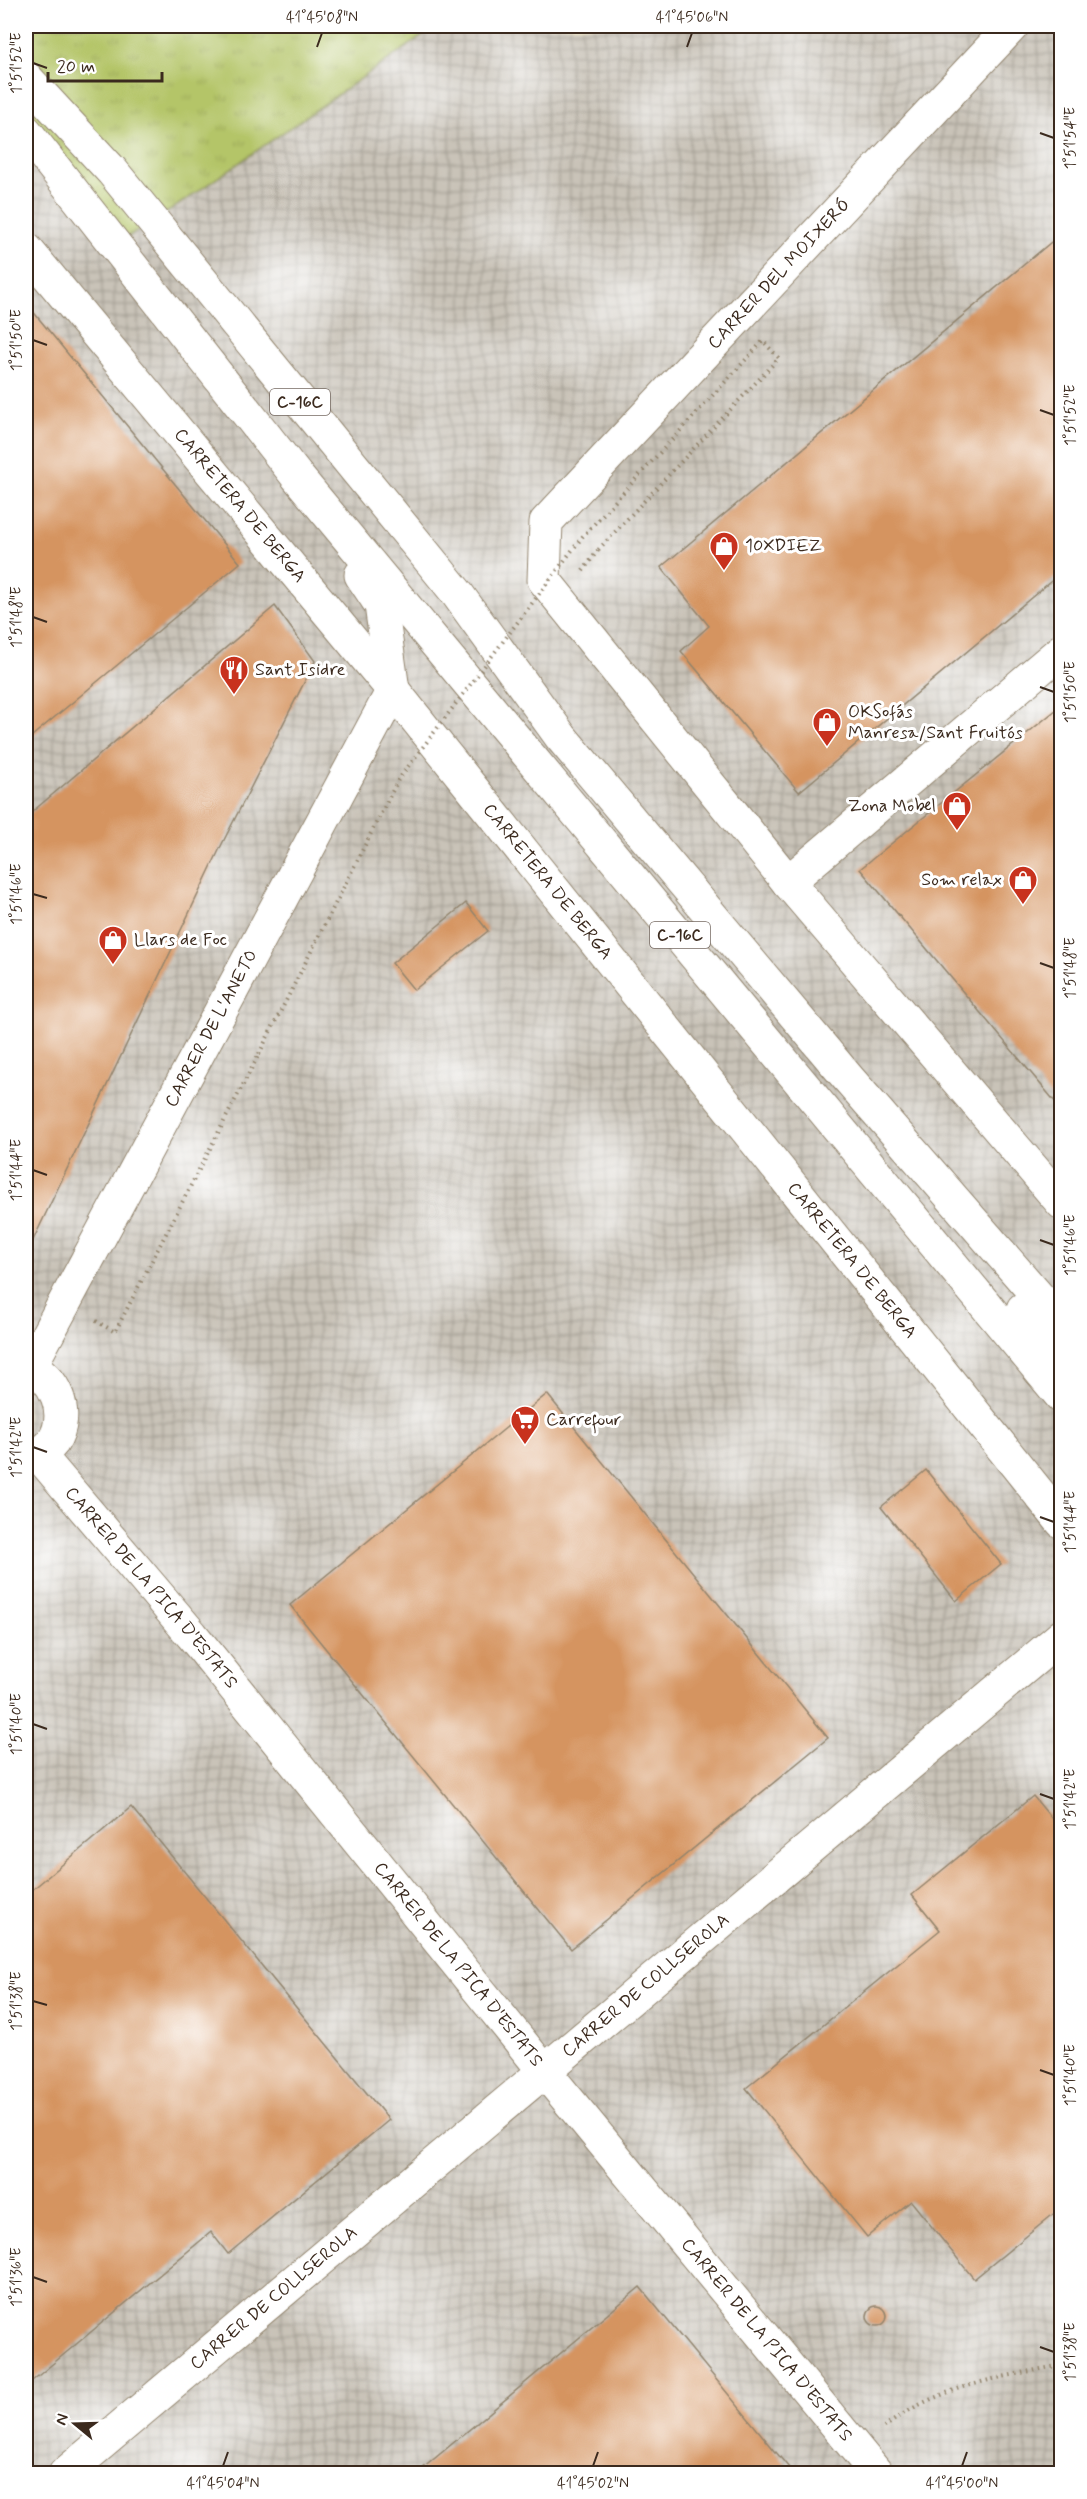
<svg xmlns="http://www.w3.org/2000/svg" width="1087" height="2499" font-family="Mynerve,sans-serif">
<defs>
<pattern id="industrial-grid" width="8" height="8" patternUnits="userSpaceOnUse" patternTransform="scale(1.5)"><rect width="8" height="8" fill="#c9c3b8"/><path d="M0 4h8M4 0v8" fill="none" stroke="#a49f95"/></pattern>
<pattern id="grass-tufts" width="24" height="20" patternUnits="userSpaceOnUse" patternTransform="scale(1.5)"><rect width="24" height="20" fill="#b4c568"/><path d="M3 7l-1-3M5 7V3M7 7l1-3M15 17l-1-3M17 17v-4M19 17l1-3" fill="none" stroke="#9ca95a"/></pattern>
</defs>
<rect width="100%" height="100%" fill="#fff"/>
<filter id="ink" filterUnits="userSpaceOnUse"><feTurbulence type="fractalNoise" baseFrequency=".0167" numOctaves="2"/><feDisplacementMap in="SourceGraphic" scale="12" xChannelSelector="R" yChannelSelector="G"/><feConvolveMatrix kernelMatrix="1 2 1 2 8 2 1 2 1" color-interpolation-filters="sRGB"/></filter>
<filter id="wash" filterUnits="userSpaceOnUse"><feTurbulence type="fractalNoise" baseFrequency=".008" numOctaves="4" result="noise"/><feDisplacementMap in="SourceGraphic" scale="24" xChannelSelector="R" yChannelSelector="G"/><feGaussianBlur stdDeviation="1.35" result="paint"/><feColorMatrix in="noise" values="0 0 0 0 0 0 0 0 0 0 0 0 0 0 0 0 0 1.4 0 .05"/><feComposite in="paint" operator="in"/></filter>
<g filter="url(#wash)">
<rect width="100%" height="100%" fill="#e9dfbc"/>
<polygon fill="url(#industrial-grid)" points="437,26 1061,26 1061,2473 26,2473 26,129 171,210"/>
<polygon fill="url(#grass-tufts)" stroke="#787843" stroke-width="1.5" points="26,26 437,26 171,210 128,237 26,129"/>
<g id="blocks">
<g fill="#d59461">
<polygon points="1062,233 1062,572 799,792 681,651 709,626 661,567"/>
<polygon points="26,303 240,563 26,741"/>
<polygon points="275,606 315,661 222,844 26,1255 26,817"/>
<polygon points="1062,705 1062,1110 860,869"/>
<polygon points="466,903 488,931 414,990 392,963"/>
<polygon points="547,1394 828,1738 571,1949 290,1605"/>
<polygon points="926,1470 1001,1564 956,1601 881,1507"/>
<polygon points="1033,1796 1062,1831 1062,2207 974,2279 911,2201 867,2237 746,2088 940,1930 912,1895"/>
<polygon points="131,1807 389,2120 228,2254 211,2232 26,2386 26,1895"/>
<polygon points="640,2287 794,2474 416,2474"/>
<circle cx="877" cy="2316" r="10"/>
</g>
</g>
</g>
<g filter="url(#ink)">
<use href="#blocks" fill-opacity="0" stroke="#92846d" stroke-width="1.5"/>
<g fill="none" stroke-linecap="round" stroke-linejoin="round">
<g stroke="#92846d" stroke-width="35">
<g id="minor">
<polyline points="1012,26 546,522 544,580 788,882 1062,1203"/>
<path id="s1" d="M26 249 393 690 1062 1522"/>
<polyline points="788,882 1062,650"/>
<path id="s2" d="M26 1365C56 1376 71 1414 53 1442 49 1447 44 1451 39 1455L192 1635 545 2072 877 2474"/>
<path id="s3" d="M30 1367 393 690"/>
<path id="s4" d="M65 2474 1062 1636"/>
</g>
</g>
<g stroke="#92846d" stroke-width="35">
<g id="primary">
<polyline points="26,78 112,171 456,592 561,737 847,1077 1062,1324"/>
<polyline points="26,132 296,475 1062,1397"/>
<polyline points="361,575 381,605 393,690"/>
<polyline points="1023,1309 1062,1357"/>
</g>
</g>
<g stroke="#92846d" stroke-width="4" stroke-dasharray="1.5 4.5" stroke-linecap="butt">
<polyline points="583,571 598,550"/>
<polyline points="96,1321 115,1332 259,1054"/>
<path d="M884 2428C933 2387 1001 2377 1062 2365"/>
</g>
<use href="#minor" stroke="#fff" stroke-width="33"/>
<use href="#primary" stroke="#fff" stroke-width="33"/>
<polyline stroke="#92846d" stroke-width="4" stroke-dasharray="1.5 4.5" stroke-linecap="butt" points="259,1054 398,780 583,536 763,341 779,358 598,550"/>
</g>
</g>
<path fill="none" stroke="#3b2a1e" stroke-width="2" d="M317 47 322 33M687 47 692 33M33 63 47 68M1040 133 1054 138M33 340 47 345M1040 410 1054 415M33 617 47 622M1040 687 1054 692M33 894 47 898M1040 963 1054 968M33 1170 47 1175M1040 1240 1054 1245M33 1447 47 1452M1040 1517 1054 1522M33 1724 47 1729M1040 1794 1054 1799M33 2001 47 2005M1040 2070 1054 2075M33 2277 47 2282M1040 2347 1054 2352M223 2466 228 2452M593 2466 598 2452M962 2466 967 2452"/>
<defs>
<g id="shop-pin" transform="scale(1.5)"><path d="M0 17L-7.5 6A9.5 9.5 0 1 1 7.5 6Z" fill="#c8321e" stroke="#fff"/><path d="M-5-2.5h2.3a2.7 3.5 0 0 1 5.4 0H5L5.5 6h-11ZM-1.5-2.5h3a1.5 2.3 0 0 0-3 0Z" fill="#fff"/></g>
<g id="restaurant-pin" transform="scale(1.5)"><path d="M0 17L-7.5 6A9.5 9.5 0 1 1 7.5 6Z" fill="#c8321e" stroke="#fff"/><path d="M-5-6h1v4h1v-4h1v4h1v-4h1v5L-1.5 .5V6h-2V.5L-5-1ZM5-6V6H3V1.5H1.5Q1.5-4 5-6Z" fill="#fff"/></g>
<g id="supermarket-pin" transform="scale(1.5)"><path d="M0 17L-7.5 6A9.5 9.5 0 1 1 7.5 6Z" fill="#c8321e" stroke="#fff"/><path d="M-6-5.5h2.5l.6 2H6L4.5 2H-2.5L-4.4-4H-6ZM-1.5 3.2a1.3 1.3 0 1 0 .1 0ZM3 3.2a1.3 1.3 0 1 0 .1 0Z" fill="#fff"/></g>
</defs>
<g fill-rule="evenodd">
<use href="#shop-pin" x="724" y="546"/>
<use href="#restaurant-pin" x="234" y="670"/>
<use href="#shop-pin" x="827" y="722"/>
<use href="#shop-pin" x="957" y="806"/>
<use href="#shop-pin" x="1023" y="880"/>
<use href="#shop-pin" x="113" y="940"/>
<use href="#supermarket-pin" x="525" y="1420"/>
</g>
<g text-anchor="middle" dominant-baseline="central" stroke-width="6" stroke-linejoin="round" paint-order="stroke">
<g fill="#fff" stroke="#766a62" stroke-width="1.5">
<rect x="270" y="389" width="60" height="26" rx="4.5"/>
<rect x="650" y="922" width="60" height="26" rx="4.5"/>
</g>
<g font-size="16" font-weight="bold" fill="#3b2a1e">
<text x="300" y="402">C-16C</text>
<text x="680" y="935">C-16C</text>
</g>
<g font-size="18" fill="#3b2a1e" stroke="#fff">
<text transform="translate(779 274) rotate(-47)">CARRER DEL MOIXERÓ</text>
<text stroke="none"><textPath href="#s1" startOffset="334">CARRETERA DE BERGA</textPath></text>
<text stroke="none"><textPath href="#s1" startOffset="820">CARRETERA DE BERGA</textPath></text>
<text stroke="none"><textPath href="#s3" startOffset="384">CARRER DE L'ANETO</textPath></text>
<text stroke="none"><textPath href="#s1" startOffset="1306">CARRETERA DE BERGA</textPath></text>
<text stroke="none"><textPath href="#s2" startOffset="286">CARRER DE LA PICA D'ESTATS</textPath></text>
<text stroke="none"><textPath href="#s2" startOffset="772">CARRER DE LA PICA D'ESTATS</textPath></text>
<text stroke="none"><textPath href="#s4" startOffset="759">CARRER DE COLLSEROLA</textPath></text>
<text stroke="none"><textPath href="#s4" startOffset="273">CARRER DE COLLSEROLA</textPath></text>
<text stroke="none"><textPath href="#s2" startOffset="1258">CARRER DE LA PICA D'ESTATS</textPath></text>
</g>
<g font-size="18" fill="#3b2a1e" stroke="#fff" text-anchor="start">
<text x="745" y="546">10XDIEZ</text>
<text x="255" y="670">Sant Isidre</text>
<text x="848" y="712">OKSofás<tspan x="848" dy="21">Manresa/Sant Fruitós</tspan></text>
<text x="936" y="806" text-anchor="end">Zona Mobel</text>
<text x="1002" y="880" text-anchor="end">Som relax</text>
<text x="134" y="940">Llars de Foc</text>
<text x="546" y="1420">Carrefour</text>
</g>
</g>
<rect width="1087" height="2499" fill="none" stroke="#fff" stroke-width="66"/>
<g transform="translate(75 2424) rotate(289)" stroke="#ffffff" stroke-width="4.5" paint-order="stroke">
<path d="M0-4.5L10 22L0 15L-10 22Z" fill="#3b2a1e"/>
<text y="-9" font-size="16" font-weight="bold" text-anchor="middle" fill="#3b2a1e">N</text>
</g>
<path d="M48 72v9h114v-9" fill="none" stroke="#3b2a1e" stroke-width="3"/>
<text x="57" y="72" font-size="18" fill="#3b2a1e" stroke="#ffffff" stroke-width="4.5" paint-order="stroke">20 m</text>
<rect x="33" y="33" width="1021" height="2433" fill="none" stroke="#3b2a1e" stroke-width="2"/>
<g font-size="15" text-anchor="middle" fill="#3b2a1e">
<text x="322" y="22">41°45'08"N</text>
<text x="692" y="22">41°45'06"N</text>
<text transform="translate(16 63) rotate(-90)" y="5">1°51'52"E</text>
<text transform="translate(1070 138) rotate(-90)" y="5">1°51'54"E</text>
<text transform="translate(16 340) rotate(-90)" y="5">1°51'50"E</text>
<text transform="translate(1070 415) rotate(-90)" y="5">1°51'52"E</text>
<text transform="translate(16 617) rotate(-90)" y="5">1°51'48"E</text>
<text transform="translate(1070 692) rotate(-90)" y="5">1°51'50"E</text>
<text transform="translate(16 894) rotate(-90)" y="5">1°51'46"E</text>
<text transform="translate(1070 968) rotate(-90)" y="5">1°51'48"E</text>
<text transform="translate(16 1170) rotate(-90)" y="5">1°51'44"E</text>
<text transform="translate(1070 1245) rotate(-90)" y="5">1°51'46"E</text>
<text transform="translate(16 1447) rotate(-90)" y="5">1°51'42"E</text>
<text transform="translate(1070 1522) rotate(-90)" y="5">1°51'44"E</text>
<text transform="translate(16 1724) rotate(-90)" y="5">1°51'40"E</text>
<text transform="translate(1070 1799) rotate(-90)" y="5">1°51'42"E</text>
<text transform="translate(16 2001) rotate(-90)" y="5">1°51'38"E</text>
<text transform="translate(1070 2075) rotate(-90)" y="5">1°51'40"E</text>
<text transform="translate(16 2277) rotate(-90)" y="5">1°51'36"E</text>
<text transform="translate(1070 2352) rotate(-90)" y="5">1°51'38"E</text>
<text x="223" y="2488">41°45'04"N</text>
<text x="593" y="2488">41°45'02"N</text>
<text x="962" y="2488">41°45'00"N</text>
</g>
</svg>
